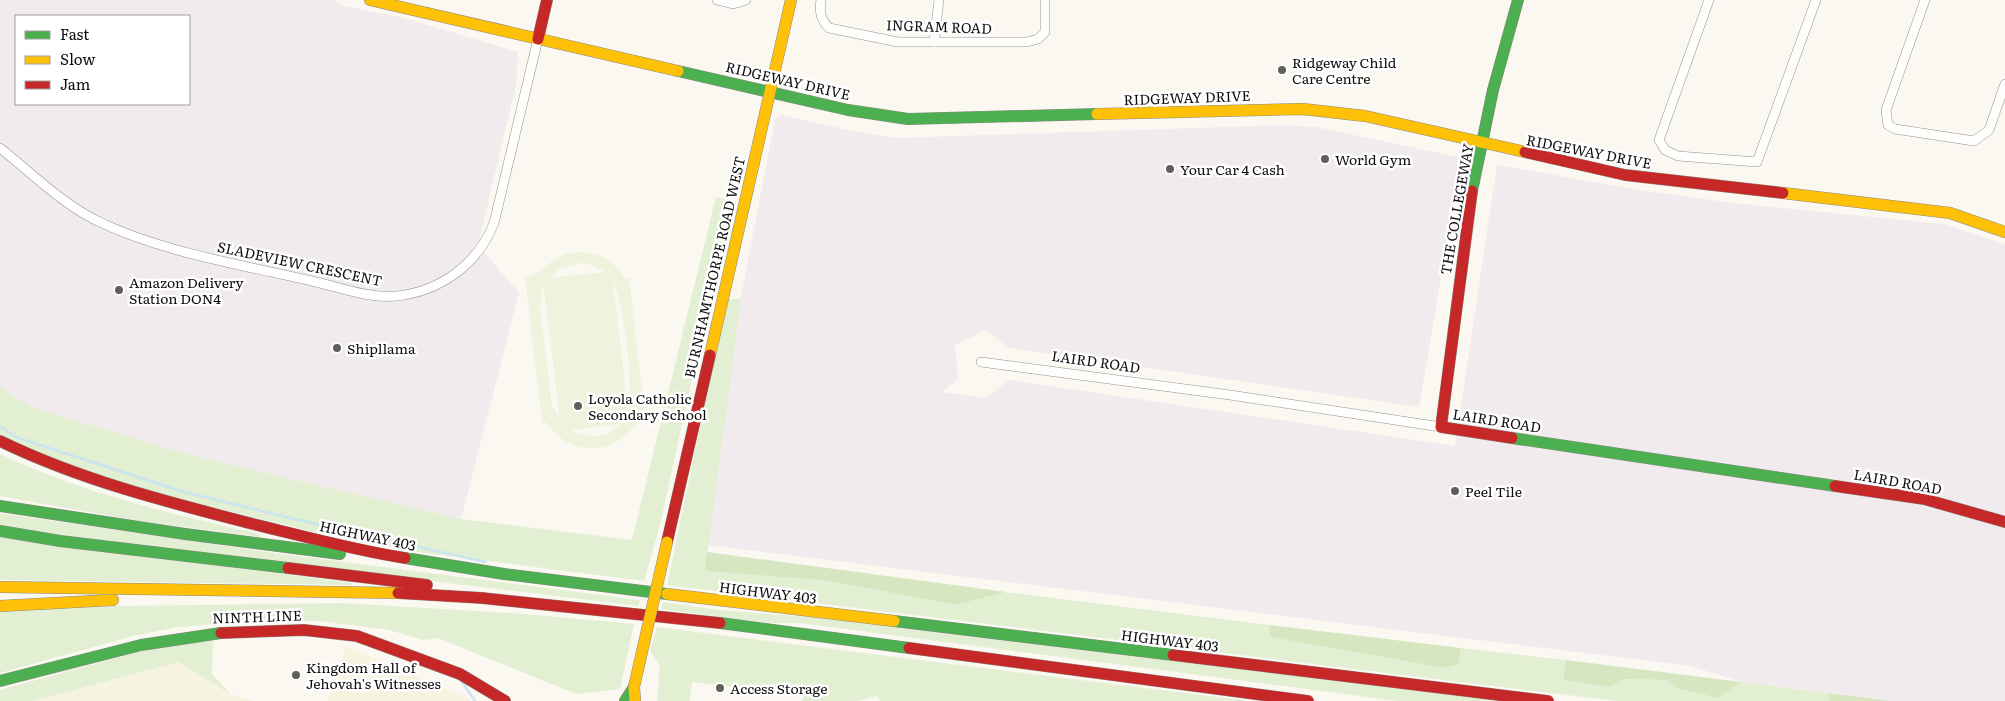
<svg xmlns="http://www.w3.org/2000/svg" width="2005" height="701" font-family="Literata,serif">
<rect width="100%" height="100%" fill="#faf8f1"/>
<g fill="#f1ebee" fill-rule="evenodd">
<path d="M0 0H333L344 6 404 18 518 52 516 85 478 245 519 293 461 519 186 454 31 407 0 387ZM16 16H189V104H16Z"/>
<polygon points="781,115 848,130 896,138 1284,125 1316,127 1458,157 1461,161 1419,407 1009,348 986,330 955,345 958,379 942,392 986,398 1009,380 1455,446 1497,165 1640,190 1733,203 1943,224 2005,244 2005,701 1892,701 1742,682 1690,666 707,545 738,313 775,119"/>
</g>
<g fill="#f6f3de">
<polygon points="346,646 469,699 471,701 328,701"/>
<polygon points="179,662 230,694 253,701 32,701"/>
</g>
<g fill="#e3efd2">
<polygon points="716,197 731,200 660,525 644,581 425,553 318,533 176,498 85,471 0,437 0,387 31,407 186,454 461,519 632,540"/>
<polygon points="727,299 741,299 705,571 829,581 956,605 1006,592 1270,625 1270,637 1444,668 1459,664 1461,648 1566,660 1563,680 1610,687 1622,679 1666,680 1676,688 1718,698 1742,682 1827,693 1830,701 1617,701 667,585"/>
<path d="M0 454C82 493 171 514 260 534V537L134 520 0 496Z"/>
<polygon points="0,513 274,553 640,600 638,606 114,543 0,527"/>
<polygon points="0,537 352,583 352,585 0,580"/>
<polygon points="663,602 718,610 809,617 1499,701 1398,701 799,623 770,623 661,609"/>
<polygon points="342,603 512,613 634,624 620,689 576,694 438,638 423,640 389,630 319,621 246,621 179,627 133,636 0,673 0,611 119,606"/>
<polygon points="657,627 1249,701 880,701 877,696 858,701 802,701 804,695 692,682 690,701 657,701 660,665 650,651"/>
<polygon points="213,641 212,674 230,694 179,662 32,701 0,701 0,690 156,647"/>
</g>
<g fill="#d5e6c1">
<polygon points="707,552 1006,592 956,605 829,581 705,571"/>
<polygon points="1270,625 1461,648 1459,664 1444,668 1270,637"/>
<polygon points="1566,660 1742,682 1718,698 1676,688 1666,680 1622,679 1610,687 1563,680"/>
<polygon points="1827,693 1892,701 1830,701"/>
</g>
<path fill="#edf3dc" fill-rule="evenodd" d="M578 252C599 252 615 261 625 279L629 278 646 422C633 424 631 432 621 439 595 457 563 448 546 422L542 423 525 277C545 275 549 254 578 252ZM580 263 589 264 605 272 549 278 561 268ZM613 281C623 297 635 394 628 411ZM543 287 544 288 560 420 552 406 540 307ZM620 424C609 438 585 439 570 430Z"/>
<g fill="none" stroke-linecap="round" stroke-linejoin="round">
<g stroke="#c9e5f2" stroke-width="2.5">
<polyline points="0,426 16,437 177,490 290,518 485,562"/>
<polyline points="462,682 475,701"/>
</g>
<g stroke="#949390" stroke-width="10">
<g id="street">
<polyline points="717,0 733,4 746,0"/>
<path d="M821 0C819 12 821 20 829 28L898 42H1027L1038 39 1045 32V0"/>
<polyline points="1709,0 1659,140 1665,150 1678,156 1757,162 1816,0"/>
<polyline points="1925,0 1886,110 1888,125 1895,129 1974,141 1989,130 2005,84"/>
<polyline points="934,42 939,0"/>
<path d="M0 148C33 174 65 207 104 224 164 252 246 266 312 281 339 287 369 299 397 296 441 291 478 264 494 223L538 39"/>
<polyline points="981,362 1230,395 1441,427"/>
</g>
</g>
<g stroke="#8a8986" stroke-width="12">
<g id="fast">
<polyline points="678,71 848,110 908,119 1097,114"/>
<polyline points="1472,191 1493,90 1518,0"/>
<polyline points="1512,438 1835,486"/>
<polyline points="0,506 185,534 340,554"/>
<polyline points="0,531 60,541 288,568"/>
<polyline points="405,558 504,574 667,594"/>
<polyline points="894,621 1173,655"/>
<polyline points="720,623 909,648"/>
<polyline points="0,681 141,645 221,633"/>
<polyline points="625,701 634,687"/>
</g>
</g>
<g stroke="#8a8986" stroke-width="12">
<g id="slow">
<polyline points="370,0 678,71"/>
<polyline points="1097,114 1303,109 1365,116 1525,152"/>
<polyline points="1783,193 1950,213 2005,232"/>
<polyline points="710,355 791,0"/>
<polyline points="0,587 398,593"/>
<polyline points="667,594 894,621"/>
<polyline points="0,606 113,600"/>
<polyline points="635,701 634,687 647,630"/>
</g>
</g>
<g stroke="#8a8986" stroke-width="12">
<g id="jam">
<polyline points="538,39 547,0"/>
<polyline points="1525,152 1625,175 1783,193"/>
<polyline points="1472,191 1441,427 1512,438"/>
<path d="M0 441C80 480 167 502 253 524 303 536 353 550 405 558"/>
<polyline points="1835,486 1924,499 2005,522"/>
<polyline points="667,542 710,355"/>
<polyline points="288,568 427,585"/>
<polyline points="398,593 482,598 720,623"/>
<polyline points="221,633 304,630 357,636 460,674 505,701"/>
<polyline points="909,648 1308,701"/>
<polyline points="1173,655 1548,701"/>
</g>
</g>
<use href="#street" stroke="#fefefd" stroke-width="9"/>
<use href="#fast" stroke="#4caf50" stroke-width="11"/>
<use href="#slow" stroke="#ffc107" stroke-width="11"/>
<use href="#jam" stroke="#c62828" stroke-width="11"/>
<g stroke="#8a8986" stroke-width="12" stroke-linecap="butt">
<polyline id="slow-bridge" points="647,630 667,542"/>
</g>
<use href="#slow-bridge" stroke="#ffc107" stroke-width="11"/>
</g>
<g fill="#605f5d" stroke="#fff" stroke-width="2">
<circle cx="1282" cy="70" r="5"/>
<circle cx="1325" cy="159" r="5"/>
<circle cx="1170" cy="169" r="5"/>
<circle cx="119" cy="290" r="5"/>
<circle cx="337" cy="348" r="5"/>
<circle cx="578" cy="406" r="5"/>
<circle cx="1455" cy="491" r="5"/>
<circle cx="296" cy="675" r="5"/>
<circle cx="720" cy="688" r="5"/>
</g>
<g text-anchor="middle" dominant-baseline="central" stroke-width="5" stroke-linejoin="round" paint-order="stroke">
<g font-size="14" fill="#0d0d0d" stroke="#fff">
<text transform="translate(939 26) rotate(2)">INGRAM ROAD</text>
<text transform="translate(788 80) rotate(13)">RIDGEWAY DRIVE</text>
<text transform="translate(1187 97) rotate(-2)">RIDGEWAY DRIVE</text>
<text transform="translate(1589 151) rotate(11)">RIDGEWAY DRIVE</text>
<text transform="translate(1456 209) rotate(-80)">THE COLLEGEWAY</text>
<text transform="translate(300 263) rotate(12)">SLADEVIEW CRESCENT</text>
<text transform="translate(714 267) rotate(-77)">BURNHAMTHORPE ROAD WEST</text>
<text transform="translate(1096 361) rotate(8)">LAIRD ROAD</text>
<text transform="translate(1497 420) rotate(9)">LAIRD ROAD</text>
<text transform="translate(1898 481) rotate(10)">LAIRD ROAD</text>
<text transform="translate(368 535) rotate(12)">HIGHWAY 403</text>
<text transform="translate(768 592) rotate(7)">HIGHWAY 403</text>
<text transform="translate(257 616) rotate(-2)">NINTH LINE</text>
<text transform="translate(1170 640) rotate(7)">HIGHWAY 403</text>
</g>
<g font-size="14" fill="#0d0d0d" stroke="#fff" text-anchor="start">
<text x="1292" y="62">Ridgeway Child<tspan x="1292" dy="16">Care Centre</tspan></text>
<text x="1335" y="159">World Gym</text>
<text x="1180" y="169">Your Car 4 Cash</text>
<text x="129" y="282">Amazon Delivery<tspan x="129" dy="16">Station DON4</tspan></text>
<text x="347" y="348">Shipllama</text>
<text x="588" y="398">Loyola Catholic<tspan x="588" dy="16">Secondary School</tspan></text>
<text x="1465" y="491">Peel Tile</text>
<text x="306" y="667">Kingdom Hall of<tspan x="306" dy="16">Jehovah's Witnesses</tspan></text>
<text x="730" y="688">Access Storage</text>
</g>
</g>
<rect x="15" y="15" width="175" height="90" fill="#ffffff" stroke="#9e9e9e"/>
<rect x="25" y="31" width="25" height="8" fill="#4caf50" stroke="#9e9e9e"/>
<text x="60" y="40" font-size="15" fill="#0d0d0d">Fast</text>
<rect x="25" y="56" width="25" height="8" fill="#ffc107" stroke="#9e9e9e"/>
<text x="60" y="65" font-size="15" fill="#0d0d0d">Slow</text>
<rect x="25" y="81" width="25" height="8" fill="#c62828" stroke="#9e9e9e"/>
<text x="60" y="90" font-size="15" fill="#0d0d0d">Jam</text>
</svg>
